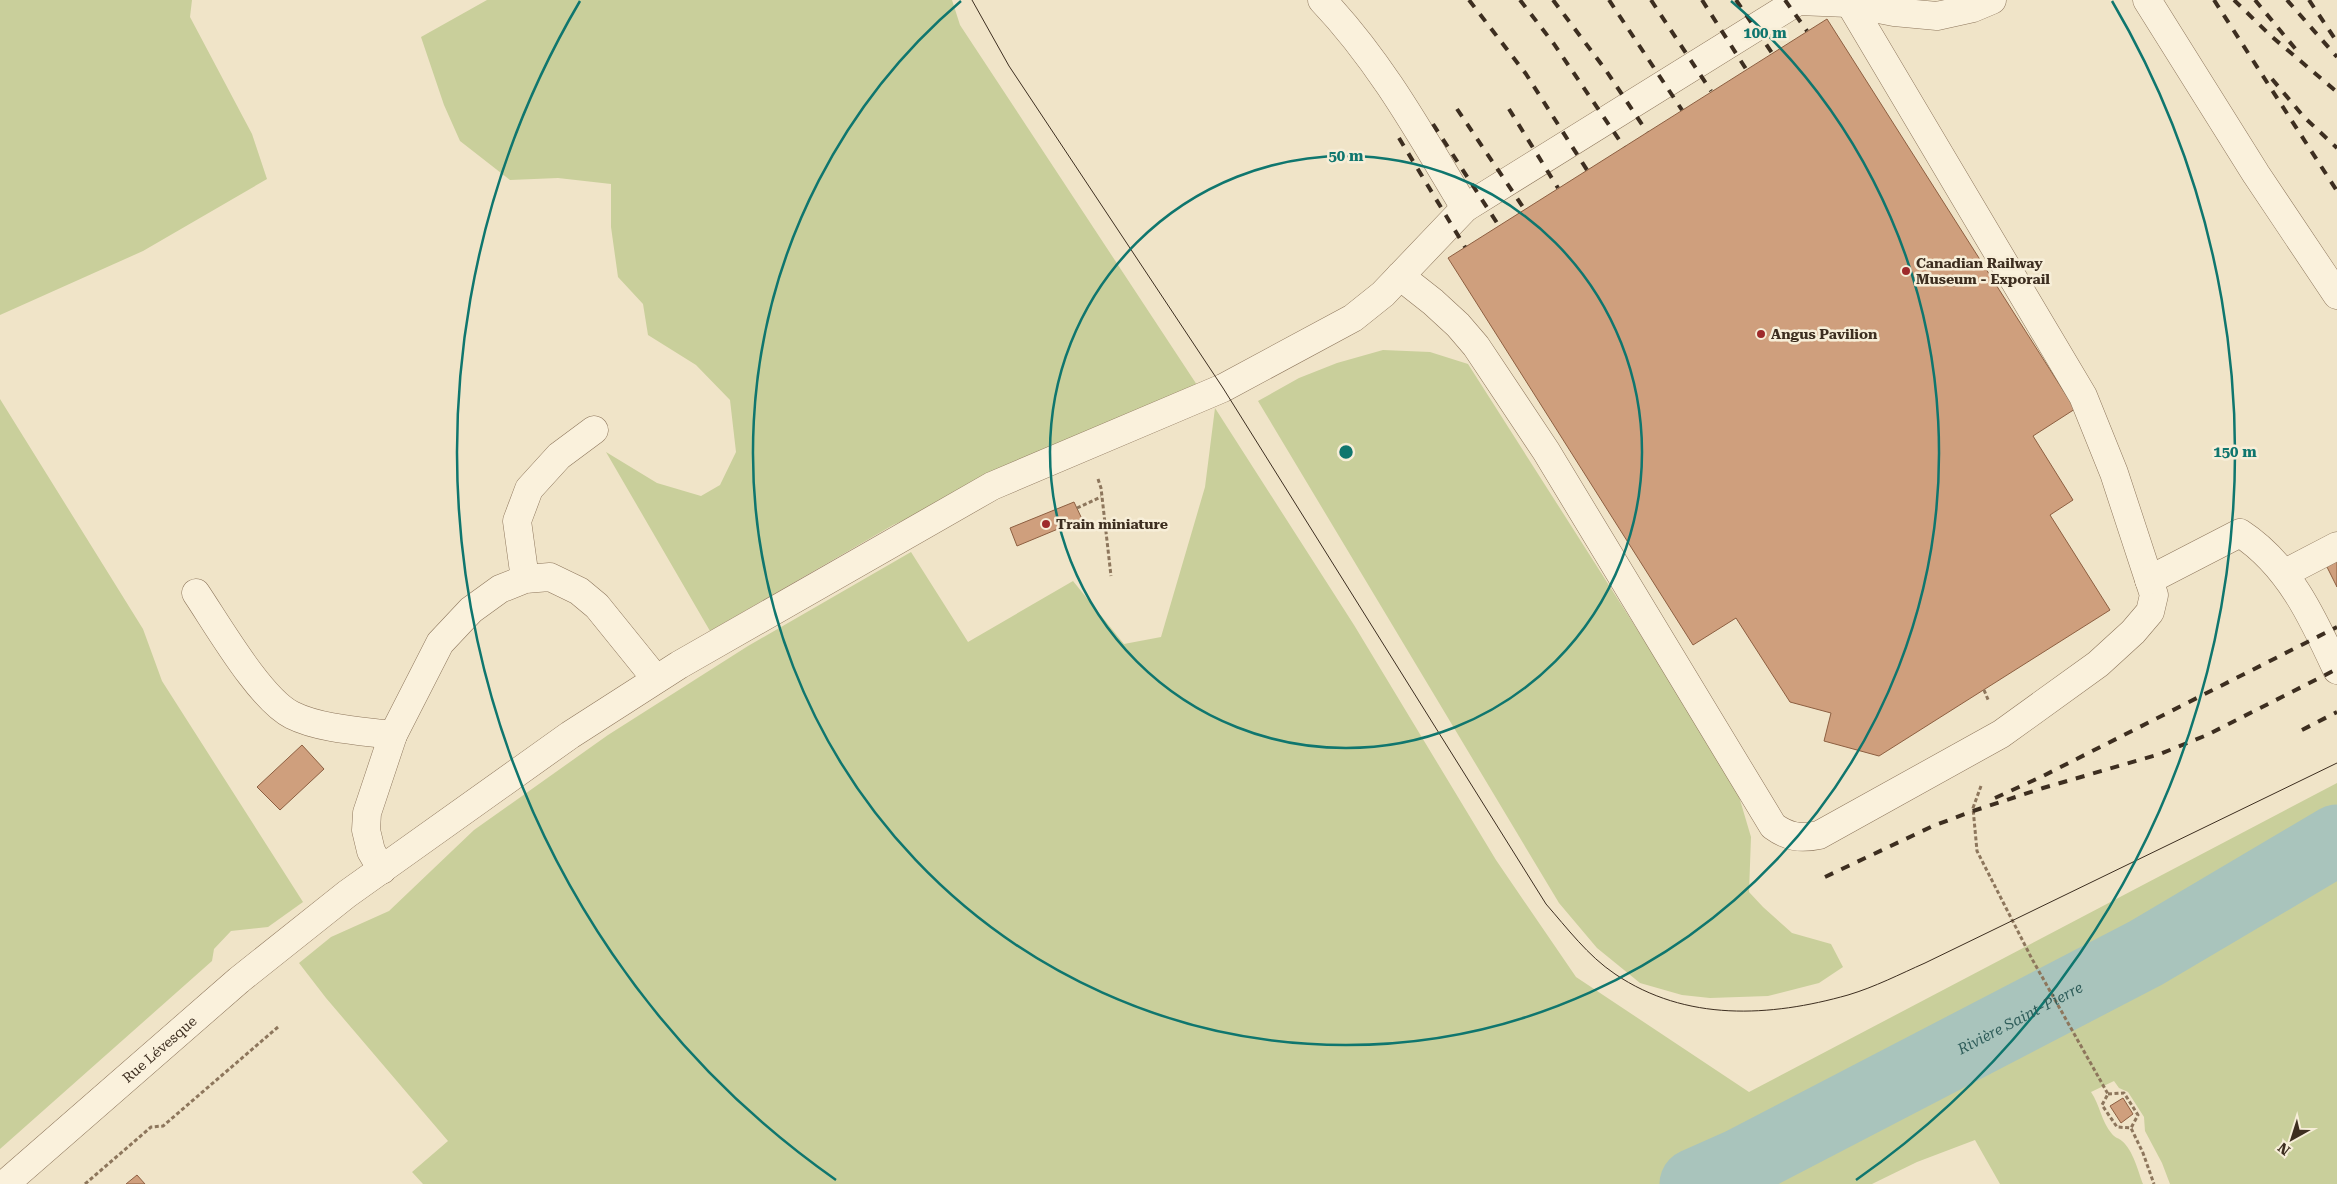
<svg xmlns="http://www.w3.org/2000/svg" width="2337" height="1184" viewBox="0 0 2337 1184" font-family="'Roboto Serif',serif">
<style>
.green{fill:#c9cf9b}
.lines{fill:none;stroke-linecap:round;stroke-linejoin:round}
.river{stroke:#a9c4bc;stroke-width:71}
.building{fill:#cf9f7d;stroke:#8d5f41}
.minor-casing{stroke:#8d765c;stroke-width:29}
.path{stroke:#8d765c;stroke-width:3;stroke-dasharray:4 2.5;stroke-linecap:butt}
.minor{stroke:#faf1dc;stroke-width:28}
.tram{stroke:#3d2e20;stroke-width:1}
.rail{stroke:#3d2e20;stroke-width:4;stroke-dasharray:9 9;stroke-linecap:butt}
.ring{fill:none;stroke:#0f766e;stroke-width:2.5}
.poi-dot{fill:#9e2a2b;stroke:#f7eed8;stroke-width:2}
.labels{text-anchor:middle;stroke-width:5;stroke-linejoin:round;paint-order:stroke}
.poi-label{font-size:14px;font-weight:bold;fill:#3d2e20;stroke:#f7eed8;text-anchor:start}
.street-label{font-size:14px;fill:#3d2e20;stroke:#f7eed8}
.water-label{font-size:15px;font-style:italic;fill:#2f5d5a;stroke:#f7eed8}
.centre{fill:#0f766e;stroke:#f7eed8;stroke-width:2.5}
.ring-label{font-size:15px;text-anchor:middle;font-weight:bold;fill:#0f766e;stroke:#f7eed8;stroke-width:5;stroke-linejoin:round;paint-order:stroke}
</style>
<rect width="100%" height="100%" fill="#f0e4c8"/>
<g class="green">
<path d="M0,0H192L190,17L252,134L267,179L143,251L0,315Z"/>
<path d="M487,0H952L960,25L1199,388L893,525L710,631L606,452L657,483L701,496L720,485L736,452L730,400L696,365L648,335L643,304L618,277L611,227V184L558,178L510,180L460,141L444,105L421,37Z"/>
<path d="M1383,350L1430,352L1468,364L1735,783L1751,837L1749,892L1763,907L1792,933L1831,944L1843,967L1819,983L1768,996L1710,998L1682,995L1640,983L1597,948L1559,903L1258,401L1299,378L1337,363Z"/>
<path d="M0,399L143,629L162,681L303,902L268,927L231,931L214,949L212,961L0,1149Z"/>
<path d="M1215,408L1354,625L1496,860L1576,977L1749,1092L2337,783V1184H2170L2162,1163L2145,1131L2144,1117L2128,1092L2119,1088L2114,1081L2091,1092C2100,1105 2101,1121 2112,1134C2115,1138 2119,1138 2122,1141C2133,1150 2138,1171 2143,1184H2000L1975,1140L1917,1162L1872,1184H423L412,1172L448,1141L326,998L299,963L331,937L389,911L474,830L608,735L748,646L911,552L968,642L1073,581L1124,644L1161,637L1205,487Z"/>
</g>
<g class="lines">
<path class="river" id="s1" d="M1695,1184L1740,1164L2146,953L2337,840"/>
</g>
<g class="building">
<path d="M1827,19L2075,409L2033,436L2073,500L2050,515L2110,610L1879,756L1824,741L1831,713L1790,702L1736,618L1693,645L1448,258Z"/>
<path d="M1074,502L1082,519L1017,546L1010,528Z"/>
<path d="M2337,558V587L2325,563Z"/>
<path d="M302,745L324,769L280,810L257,787Z"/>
<path d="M2123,1098L2133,1114L2121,1123L2110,1106Z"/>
<path d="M137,1175L145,1184H126Z"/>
</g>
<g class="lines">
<defs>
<g id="minor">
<path d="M1322,0C1381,62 1421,135 1465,208"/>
<path d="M2147,0L2256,174L2337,295"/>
<path d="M1400,276L1433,302L1458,325L1476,346L1546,451L1773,826C1788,837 1800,839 1819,835L2001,734L2098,664L2133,632L2150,612L2154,595L2114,473L2083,396L1852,7L1846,0"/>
<path d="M2285,573L2337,546"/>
<path d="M525,579L517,521L529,489L559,456L594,430"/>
<path d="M2149,580L2240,533C2289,565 2313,618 2337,670"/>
<path d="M196,593C217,624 260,699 292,715C320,729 362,731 393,735"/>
<path d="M382,870L371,851L366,830L367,813L393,735L440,643L471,610L500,589L525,579L550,577L579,591L597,606L656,679"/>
<path id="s2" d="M5,1184L239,980L347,894L570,735L679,665L992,486L1223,388L1353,318L1383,294L1465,208L1798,1L1848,3L1894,12L1937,16L1973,8L1992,0"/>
</g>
</defs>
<use href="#minor" class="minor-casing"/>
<g class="path">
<path d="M1098,479L1101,488L1111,576"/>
<path d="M1077,508L1101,497"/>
<path d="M1984,690L1989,702"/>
<path d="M1981,786L1973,808L1977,851L2032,959L2108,1094L2102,1105L2117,1127L2131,1128L2143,1153L2154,1184"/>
<path d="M2108,1094L2124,1093L2138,1115L2131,1128"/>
<path d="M85,1184L151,1127L163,1126L278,1027"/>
</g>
<use href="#minor" class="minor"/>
<path class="tram" d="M972,0L1009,66L1223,388L1546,904C1567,928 1588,956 1615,974C1686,1022 1770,1017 1848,995C1875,987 1900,974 1925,963L2337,763"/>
<g class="rail">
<path d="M1469,0L1526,74L1587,170"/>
<path d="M1520,0L1554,44L1624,147"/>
<path d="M1553,0L1605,69L1647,132"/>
<path d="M1609,0L1682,110"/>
<path d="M1651,0L1711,91"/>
<path d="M1702,0L1746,69"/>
<path d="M1736,0L1772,53"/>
<path d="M1785,0L1807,31"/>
<path d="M2214,0L2337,191"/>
<path d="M2234,0L2271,36L2337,92"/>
<path d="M2255,0L2298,52"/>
<path d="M2287,0L2337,57"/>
<path d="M2309,0L2337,42"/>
<path d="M2272,79L2304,117L2337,148"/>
<path d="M1457,109L1525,210"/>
<path d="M1509,109L1558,188"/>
<path d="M1433,124L1499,226"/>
<path d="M1399,138L1465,247"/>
<path d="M2302,730L2337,712"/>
<path d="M1995,798L2043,776L2337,627"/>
<path d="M1825,877L1933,826L1973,811L2043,788L2160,754L2207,735L2337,669"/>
</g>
</g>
<g class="ring">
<circle cx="1346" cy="452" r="296"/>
<path d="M1731 1A593 593 0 1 1 961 1"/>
<path d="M836 1180A889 889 0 0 1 580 1M2112 1A889 889 0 0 1 1856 1180"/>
</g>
<g class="poi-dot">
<circle cx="1906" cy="271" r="5"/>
<circle cx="1761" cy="334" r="5"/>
<circle cx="1046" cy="524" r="5"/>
</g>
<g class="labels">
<g class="poi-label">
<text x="1916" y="268">Canadian Railway<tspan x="1916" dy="16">Museum - Exporail</tspan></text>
<text x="1771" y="339">Angus Pavilion</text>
<text x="1056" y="529">Train miniature</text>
</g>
<g class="street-label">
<text dy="5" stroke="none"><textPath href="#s2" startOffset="205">Rue Lévesque</textPath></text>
</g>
<g class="water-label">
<text dy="5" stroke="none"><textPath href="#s1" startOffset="365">Rivière Saint-Pierre</textPath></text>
</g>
</g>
<circle cx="1346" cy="452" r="8" class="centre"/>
<g class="ring-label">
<text x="1765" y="38">100 m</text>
<text x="1346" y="161">50 m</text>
<text x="2235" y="457">150 m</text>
</g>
<g transform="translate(2292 1139) rotate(219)" stroke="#f7eed8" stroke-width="4" paint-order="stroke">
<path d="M0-4L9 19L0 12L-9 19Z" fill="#3d2e20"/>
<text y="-8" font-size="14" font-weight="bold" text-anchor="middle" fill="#3d2e20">N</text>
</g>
</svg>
